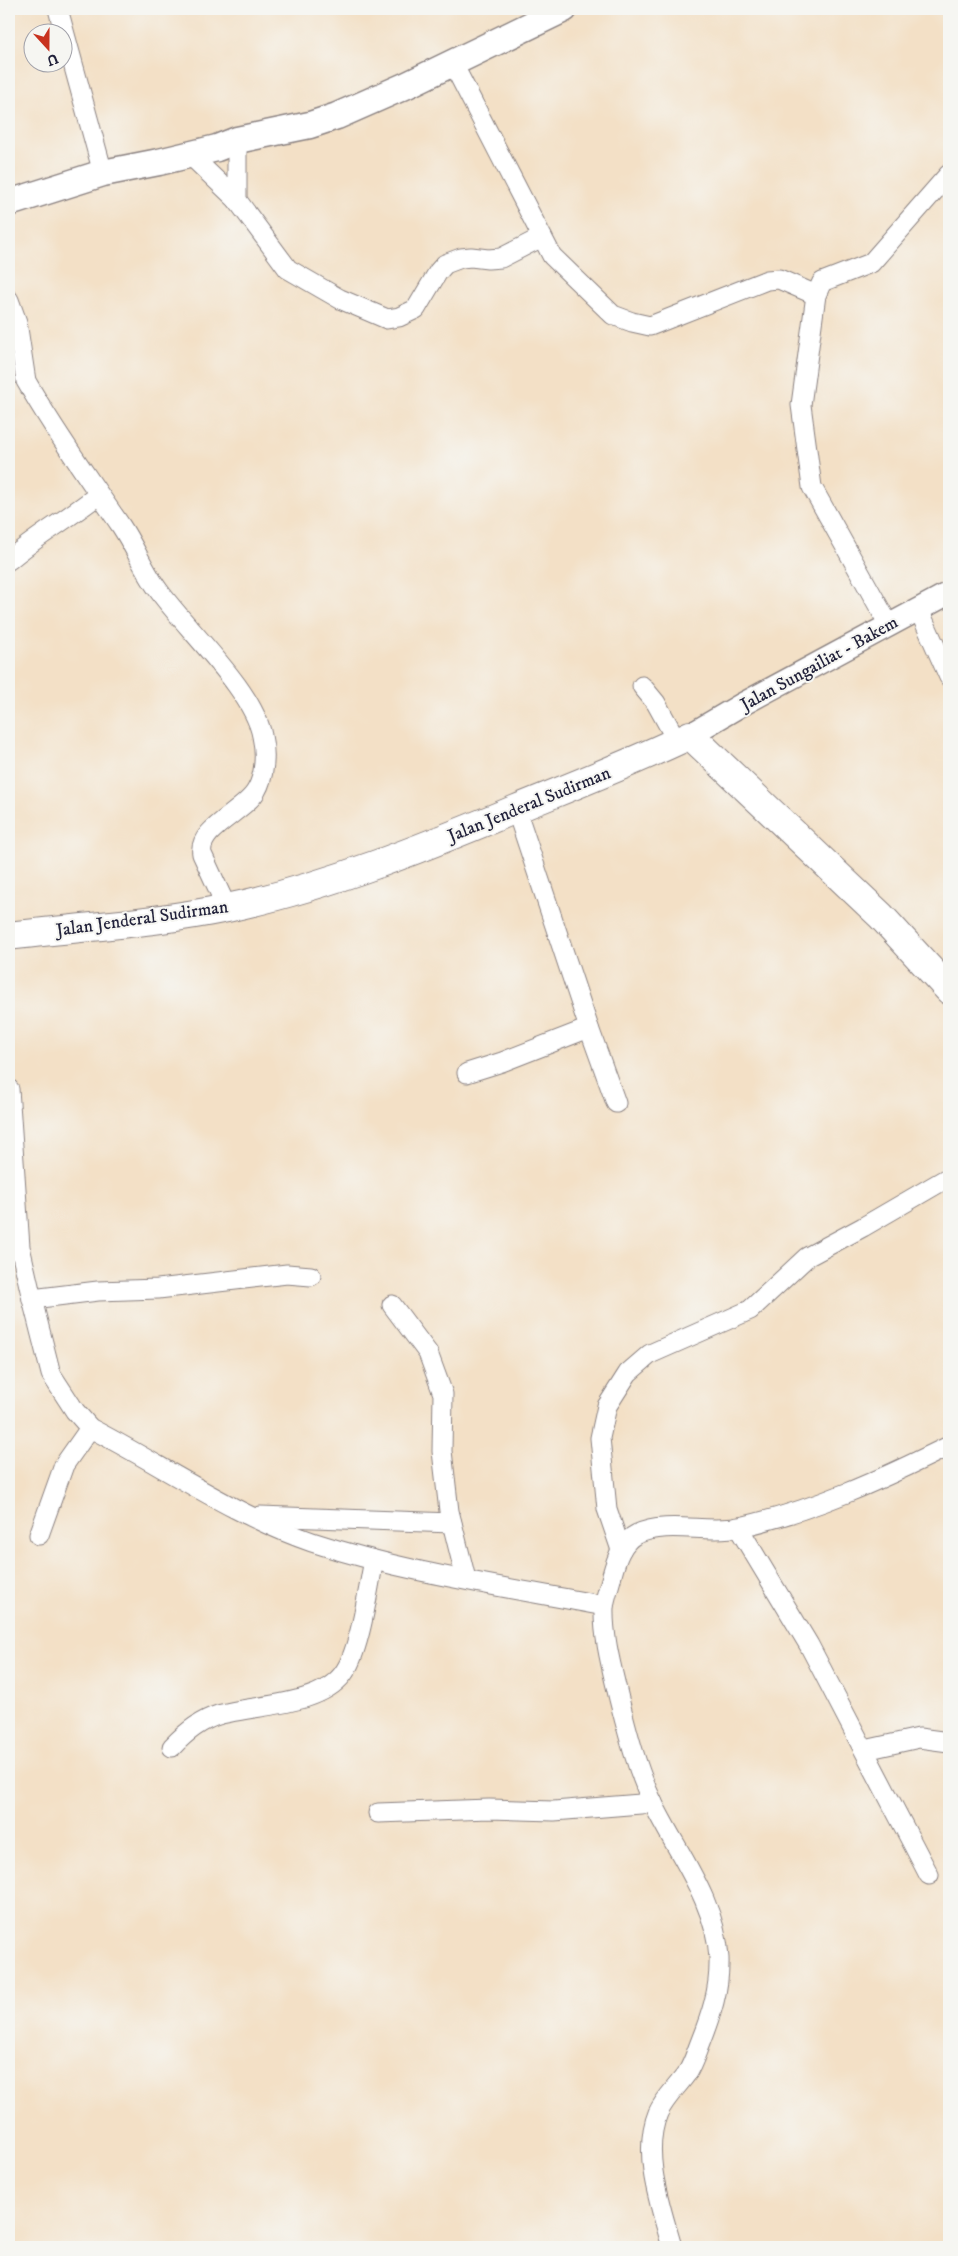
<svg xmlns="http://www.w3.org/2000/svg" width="958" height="2256" viewBox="0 0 958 2256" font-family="'IM FELL DW Pica',serif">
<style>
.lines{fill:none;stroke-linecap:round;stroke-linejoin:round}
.minor-casing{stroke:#8a8180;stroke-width:21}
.tertiary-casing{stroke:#8a8180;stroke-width:25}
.secondary-casing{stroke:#8a8180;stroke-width:29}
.trunk-casing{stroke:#8a8180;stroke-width:30}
.minor{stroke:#fff;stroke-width:19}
.tertiary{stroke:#fff;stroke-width:22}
.secondary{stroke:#fff;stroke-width:26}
.trunk{stroke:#fff;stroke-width:28}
.labels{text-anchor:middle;stroke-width:4;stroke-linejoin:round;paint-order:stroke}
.street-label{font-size:18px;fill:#22223b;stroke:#f6f6f2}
</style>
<rect width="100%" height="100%" fill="#f6f6f2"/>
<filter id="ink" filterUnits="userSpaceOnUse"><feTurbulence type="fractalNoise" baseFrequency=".02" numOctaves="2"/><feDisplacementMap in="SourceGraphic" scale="10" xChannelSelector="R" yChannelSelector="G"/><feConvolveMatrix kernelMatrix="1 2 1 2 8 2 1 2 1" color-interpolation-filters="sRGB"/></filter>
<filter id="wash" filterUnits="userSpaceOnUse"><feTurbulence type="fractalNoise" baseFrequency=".0096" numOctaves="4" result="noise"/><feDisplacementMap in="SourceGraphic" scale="20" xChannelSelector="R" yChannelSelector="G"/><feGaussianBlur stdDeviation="1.12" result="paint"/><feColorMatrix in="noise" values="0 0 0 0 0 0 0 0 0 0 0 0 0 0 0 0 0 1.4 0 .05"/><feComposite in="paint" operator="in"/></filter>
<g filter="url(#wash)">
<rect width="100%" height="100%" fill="#f3e0c6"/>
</g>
<g filter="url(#ink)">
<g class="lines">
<defs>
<g id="minor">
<path d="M58,9L103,173"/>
<path d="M452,62L552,256L613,315L632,322L650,326L767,280L779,279L816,295"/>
<path d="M237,140V200L288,269L340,299L387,319L399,317L416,309L438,272L445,264L461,258L471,257L488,259L501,258L542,237"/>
<path d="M189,154L237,200"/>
<path d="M9,300L17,322L26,381L33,393C60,439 91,482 121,526C135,547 144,571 159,591C187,630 254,691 262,736C266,753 265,776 256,791C244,812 197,829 202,854L227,908"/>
<path d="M9,560C37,536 69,518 98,495"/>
<path d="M919,610L949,677"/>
<path d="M889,625L812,487L801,405L816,295L822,282L871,263L949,174"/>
<path d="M642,686L656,703L677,741"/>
<path d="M516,809L589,1028L616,1103"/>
<path d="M467,1073L502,1062L589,1028"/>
<path d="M9,1089L20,1247L32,1299L51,1374L75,1411L90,1428C164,1466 233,1515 312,1542C406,1573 507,1587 604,1606"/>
<path d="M32,1299L98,1291L158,1289L287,1274L311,1276"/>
<path d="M392,1305L428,1353L443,1394L442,1451L449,1511L466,1579"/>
<path d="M260,1516L452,1523"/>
<path d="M738,1527L809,1645L929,1875"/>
<path d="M39,1535L64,1465L90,1428"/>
<path d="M621,1550L607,1509L600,1438L607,1406L628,1373L650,1354L750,1310L807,1257L863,1227L949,1177"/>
<path d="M172,1747C185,1733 199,1721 218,1715C256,1704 318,1707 343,1674C360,1652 368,1589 374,1560"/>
<path d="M865,1750L919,1738L949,1742"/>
<path d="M378,1813L489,1809L554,1811L653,1803"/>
<path d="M672,2247C661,2207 641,2154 658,2113C664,2099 678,2086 687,2073C693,2064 696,2053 700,2043C711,2015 720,1990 719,1958C716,1901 677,1853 653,1803C637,1770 628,1734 619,1699C612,1669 603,1637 604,1607C605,1597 610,1585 612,1575C616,1560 622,1541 637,1534C669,1520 706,1534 740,1527C813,1511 882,1479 949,1446"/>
</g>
<path id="tertiary" d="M690,735L741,705L949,593"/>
<path id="secondary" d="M9,203L103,173L159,162L217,148L237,140L310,125L337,116L405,86L564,9"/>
<path id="trunk" d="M9,936C81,927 155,923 227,908C327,887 422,848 516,809C575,785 634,762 690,735L881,916L949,990"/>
</defs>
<use href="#minor" class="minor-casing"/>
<use href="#tertiary" class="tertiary-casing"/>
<use href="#secondary" class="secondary-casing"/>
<use href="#trunk" class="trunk-casing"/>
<use href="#minor" class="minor"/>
<use href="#tertiary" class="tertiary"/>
<use href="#secondary" class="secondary"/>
<use href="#trunk" class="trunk"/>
</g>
</g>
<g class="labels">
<g class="street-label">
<text transform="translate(819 663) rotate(-29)" y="6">Jalan Sungailiat - Bakem</text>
<text transform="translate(529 804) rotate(-22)" y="6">Jalan Jenderal Sudirman</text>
<text transform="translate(142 918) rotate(-8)" y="6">Jalan Jenderal Sudirman</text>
</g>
</g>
<rect width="958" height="2256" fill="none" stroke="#f6f6f2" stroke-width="30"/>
<g transform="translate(48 48) rotate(159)"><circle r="24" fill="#f6f6f2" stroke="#a1a1a9"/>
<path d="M0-4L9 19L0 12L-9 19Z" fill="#c8321e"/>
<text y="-8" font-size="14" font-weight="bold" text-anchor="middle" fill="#22223b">U</text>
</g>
</svg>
